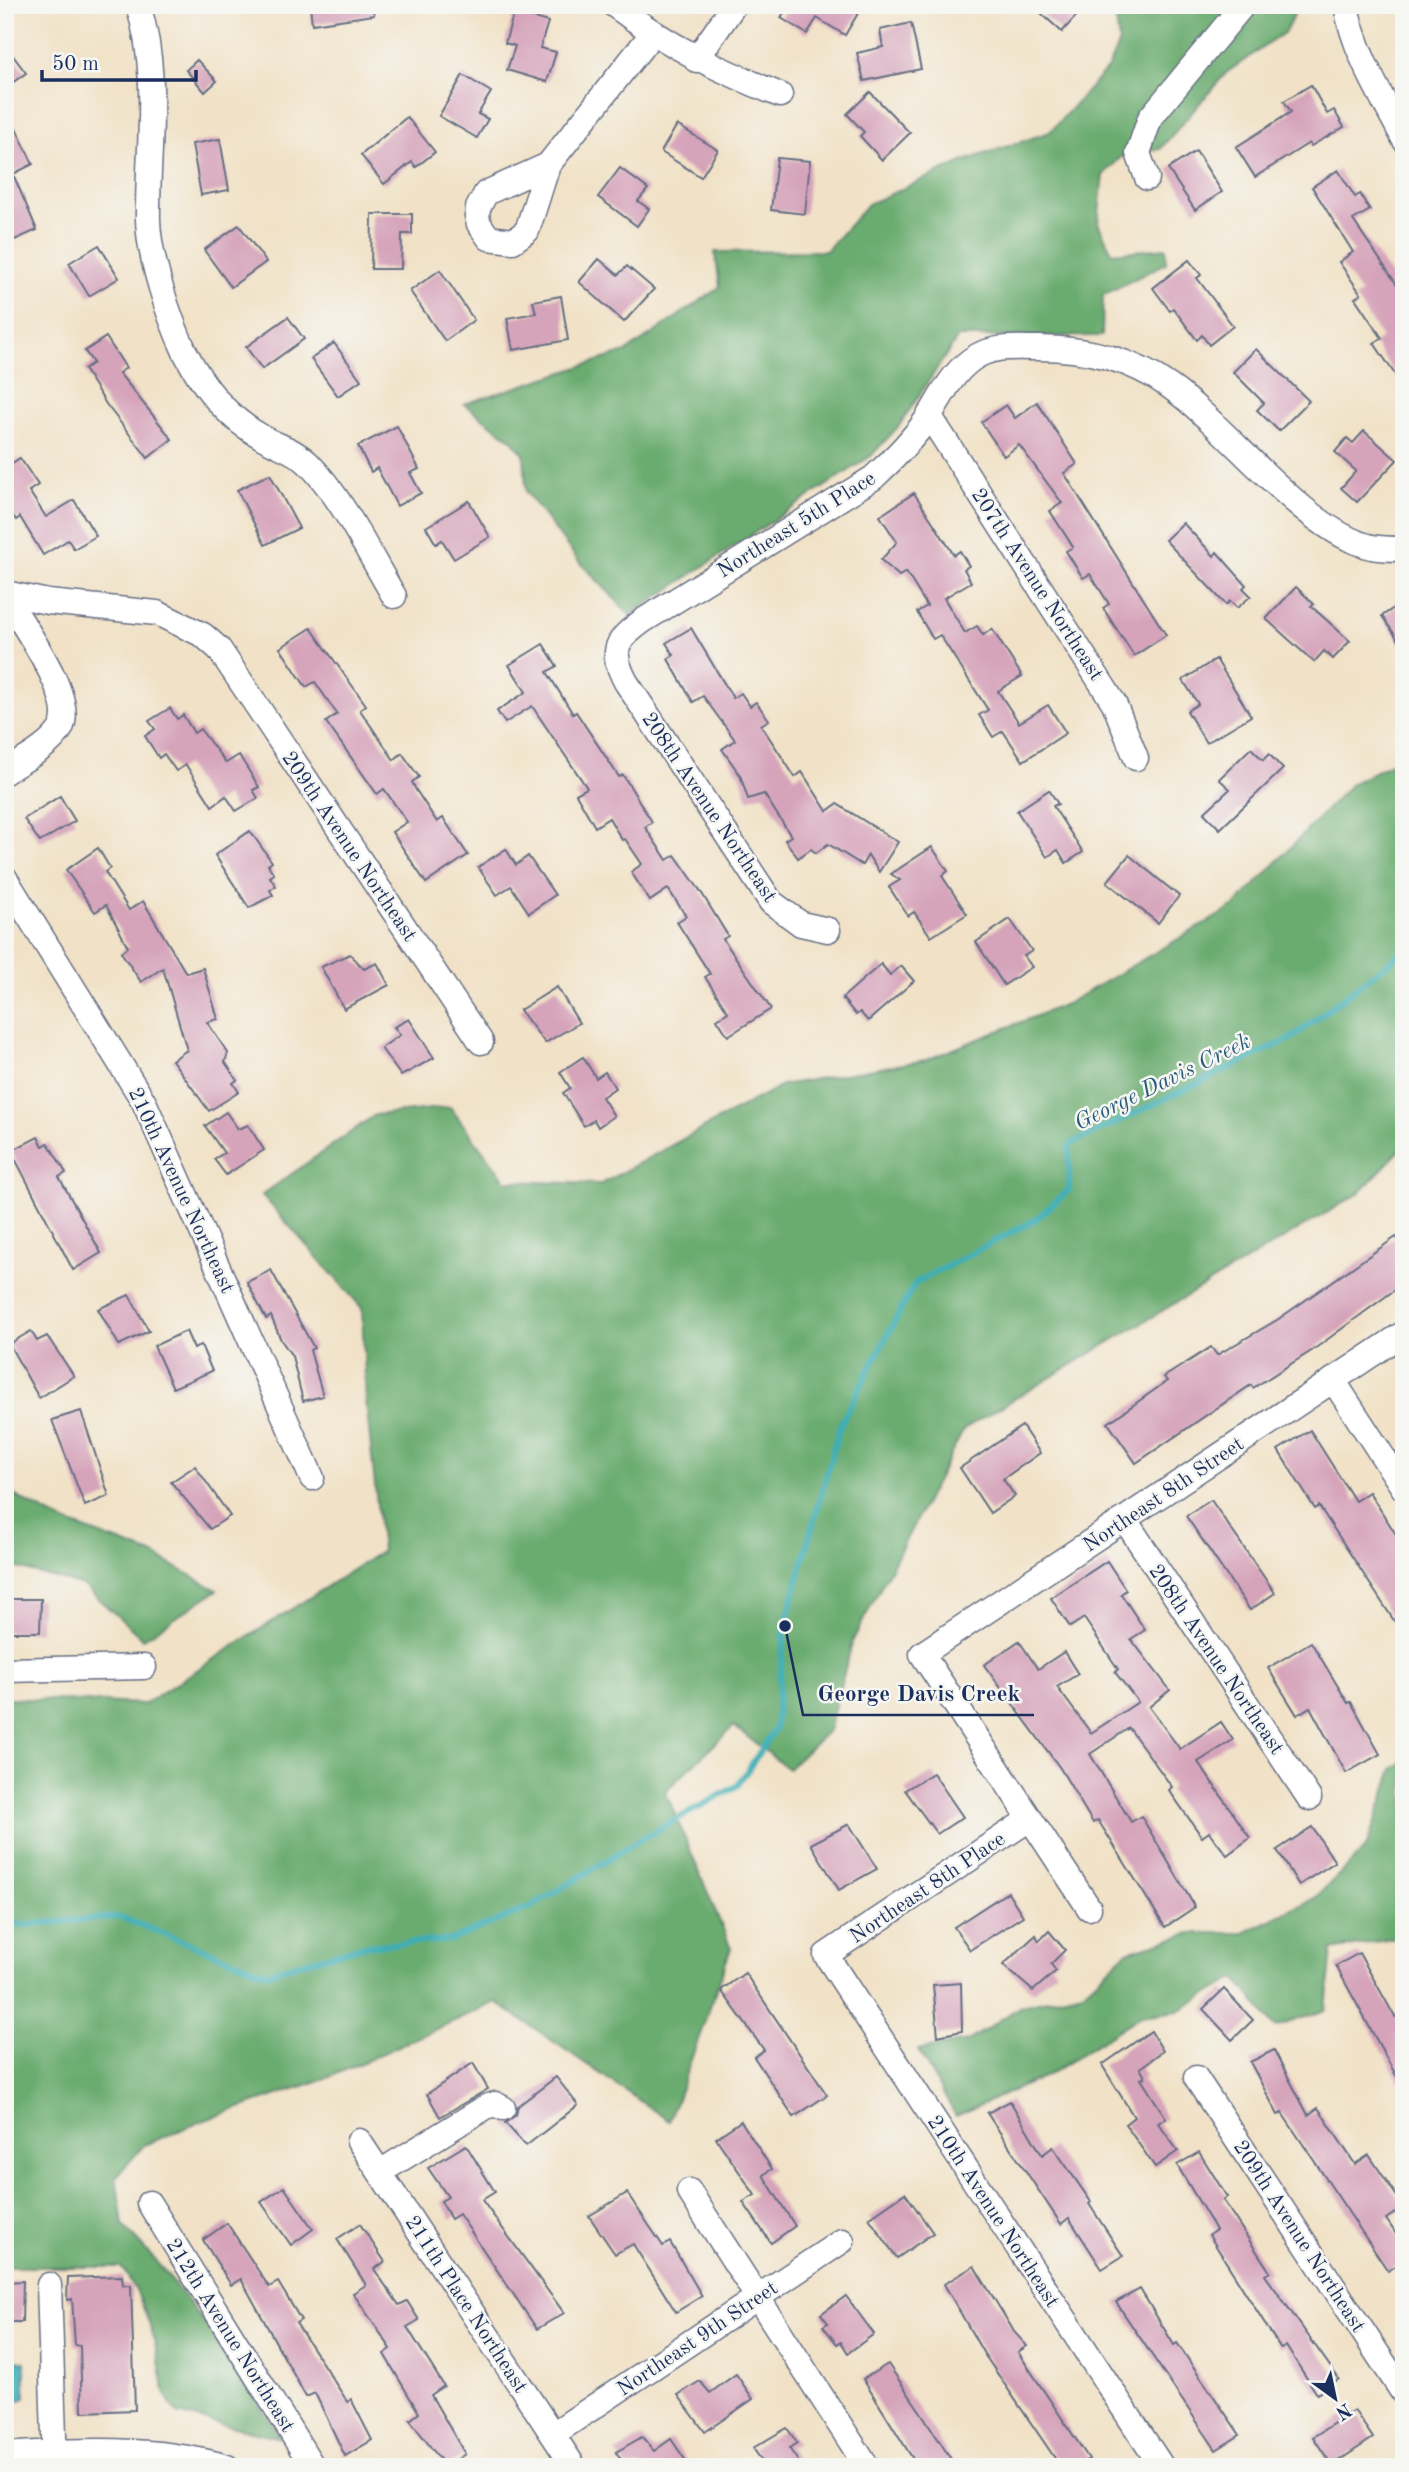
<svg xmlns="http://www.w3.org/2000/svg" width="1409" height="2472" viewBox="0 0 1409 2472" font-family="'Old Standard TT',serif">
<style>
.forest{fill:#6bac6f;stroke:#436e66;stroke-width:2}
.water{fill:#3daeb6;stroke:#2c6e8a;stroke-width:2}
.lines{fill:none;stroke-linecap:round;stroke-linejoin:round}
.stream{stroke:#3daeb6;stroke-width:6}
.building{fill:#d5a3ba}
.minor-casing{stroke:#666e83;stroke-width:27}
.minor{stroke:#fff;stroke-width:24}
.labels{text-anchor:middle;stroke-width:5;stroke-linejoin:round;paint-order:stroke}
.street-label{font-size:21px;fill:#1b2f5e;stroke:#f6f6f2}
.water-label{font-size:23px;font-style:italic;fill:#275b7d;stroke:#f6f6f2}
.leader{fill:none;stroke:#1b2f5e;stroke-width:2.5}
.callout-dot{fill:#1b2f5e;stroke:#f6f6f2;stroke-width:2.5}
.callout-label{font-size:23px;text-anchor:middle;font-weight:bold;fill:#1b2f5e;stroke:#f6f6f2;stroke-width:5;stroke-linejoin:round;paint-order:stroke}
</style>
<rect width="100%" height="100%" fill="#f6f6f2"/>
<filter id="ink" filterUnits="userSpaceOnUse"><feTurbulence type="fractalNoise" baseFrequency=".0143" numOctaves="2"/><feDisplacementMap in="SourceGraphic" scale="14" xChannelSelector="R" yChannelSelector="G"/><feConvolveMatrix kernelMatrix="1 2 1 2 8 2 1 2 1" color-interpolation-filters="sRGB"/></filter>
<filter id="wash" filterUnits="userSpaceOnUse"><feTurbulence type="fractalNoise" baseFrequency=".00686" numOctaves="4" result="noise"/><feDisplacementMap in="SourceGraphic" scale="28" xChannelSelector="R" yChannelSelector="G"/><feGaussianBlur stdDeviation="1.57" result="paint"/><feColorMatrix in="noise" values="0 0 0 0 0 0 0 0 0 0 0 0 0 0 0 0 0 1.4 0 .05"/><feComposite in="paint" operator="in"/></filter>
<g filter="url(#wash)">
<rect width="100%" height="100%" fill="#f1e2c7"/>
<g class="forest">
<path d="M1114,5L1298,7L1285,32L1226,73L1160,149L1122,156L1103,175L1098,223L1112,253L1166,248V263L1103,295L1102,336L958,337L899,426L871,456L630,615L578,560L526,492L524,454L511,439L464,404L626,352L720,287L715,252L826,251L868,204L967,160L1050,132L1108,68L1119,42Z"/>
<path d="M1404,756V1146L1358,1194L964,1429L853,1640L828,1731L788,1769L734,1726L665,1791L731,1948L669,2121L496,2002L332,2076L205,2120L144,2145L116,2177L123,2225L161,2267L215,2337L281,2438L178,2414C161,2397 163,2375 157,2352C150,2323 140,2290 121,2267H5V1698L144,1704L382,1551L366,1402L362,1308L262,1195L375,1115L450,1107L506,1181L601,1184L782,1085L926,1060L1066,1004L1235,906L1351,784Z"/>
<path d="M10,1493L60,1520L152,1554L217,1590L143,1639L84,1586L18,1568H5V1494Z"/>
<path d="M1404,1762V1933L1401,1937L1332,1950L1326,2010L1275,2027L1236,1978L1178,2011L1140,2016L1050,2074L956,2116L918,2050L968,2041L1021,2006L1083,1992L1127,1952L1191,1933H1244L1315,1898L1366,1848L1393,1769Z"/>
</g>
<path class="water" d="M13,2359L25,2362V2398L5,2405V2373Z"/>
<g class="lines">
<path class="stream" d="M5,1920L21,1925L119,1917L267,1973L363,1946L451,1940L533,1906L641,1839L737,1786L775,1729L785,1626L840,1425L915,1283L1035,1220L1069,1190V1145L1292,1038L1404,950"/>
</g>
<g id="blocks">
<g class="building">
<path d="M310,5H373L374,15L312,24Z"/>
<path d="M788,5H863L845,35L817,18L807,34L781,18Z"/>
<path d="M1032,5H1086L1062,32Z"/>
<path d="M514,12L548,22L540,48L556,52L547,82L507,70L515,46L505,43Z"/>
<path d="M911,23L921,69L864,81L857,53L883,47L880,30Z"/>
<path d="M5,45L26,73L5,88Z"/>
<path d="M197,60L217,81L205,92L186,70Z"/>
<path d="M463,75L491,92L478,114L488,119L477,138L439,116Z"/>
<path d="M1311,85L1327,114L1334,110L1344,127L1311,146L1309,143L1255,177L1236,147L1291,112L1284,101Z"/>
<path d="M870,92L910,133L882,160L860,136L864,132L847,114Z"/>
<path d="M5,105L33,164L13,174L37,230L10,242L5,232Z"/>
<path d="M407,117L435,152L416,167L412,162L384,184L361,155Z"/>
<path d="M677,125L718,150L701,177L661,152Z"/>
<path d="M220,139L229,190L201,195L192,144Z"/>
<path d="M1196,151L1222,192L1195,210L1168,169Z"/>
<path d="M777,158L810,161L805,214L771,210Z"/>
<path d="M620,168L648,189L638,201L649,209L637,226L598,197Z"/>
<path d="M1338,170L1355,197L1360,194L1370,210L1353,220L1404,295V388L1374,343L1382,338L1355,298L1361,294L1339,262L1353,252L1312,187Z"/>
<path d="M372,214H412V234H402L401,269H371Z"/>
<path d="M239,225L266,262L231,287L204,250Z"/>
<path d="M99,245L119,278L89,296L69,263Z"/>
<path d="M599,259L618,275L627,266L654,289L624,322L579,282Z"/>
<path d="M1189,260L1201,275L1197,278L1233,326L1209,345L1202,335L1197,340L1173,308L1170,311L1153,288Z"/>
<path d="M440,270L474,320L445,341L410,291Z"/>
<path d="M561,296L568,340L513,350L507,318L536,313L533,301Z"/>
<path d="M288,317L304,339L262,369L246,347Z"/>
<path d="M106,337L126,368L119,373L172,439L148,458L106,404L84,369L93,363L85,351Z"/>
<path d="M334,343L361,380L338,396L311,359Z"/>
<path d="M1256,349L1309,401L1279,431L1257,410L1264,403L1233,372Z"/>
<path d="M1037,402L1077,464L1064,473L1166,635L1134,656L1103,608L1109,604L1090,574L1083,578L1066,551L1073,547L1050,511L1062,503L1019,445L1004,456L981,422L1006,405L1015,418Z"/>
<path d="M397,426L419,469L410,473L421,493L397,506L377,468L371,472L358,446Z"/>
<path d="M1364,431L1397,460L1357,502L1341,488L1356,471L1335,452L1347,438L1353,443Z"/>
<path d="M20,458L38,485L29,491L46,517L74,500L96,536L74,549L68,540L43,555L20,517L16,520L5,505V468Z"/>
<path d="M270,474L299,528L265,545L237,490Z"/>
<path d="M914,493L954,555L960,551L969,566L964,569L971,582L944,598L965,633L977,626L983,635L992,629L1022,676L998,691L1019,723L1048,705L1066,733L1023,761L1003,731L993,737L979,715L988,710L940,635L933,639L917,612L927,606L906,572L899,576L881,560L897,542L880,516Z"/>
<path d="M469,501L490,537L454,559L442,540L436,544L426,527Z"/>
<path d="M1183,523L1214,556L1217,552L1246,585L1243,588L1251,596L1237,608L1230,601L1226,605L1165,540Z"/>
<path d="M1296,587L1314,604L1311,606L1350,641L1333,659L1324,651L1314,662L1266,619Z"/>
<path d="M1404,601V648L1382,616Z"/>
<path d="M311,628L366,705L360,710L394,760L402,753L419,777L412,782L416,790L437,822L443,818L468,855L426,883L392,832L407,822L384,789L377,794L326,722L337,714L315,682L306,687L280,648Z"/>
<path d="M691,628L733,698L741,693L750,706L756,702L769,720L761,725L795,777L802,772L827,811L837,804L898,842L879,872L868,855L862,865L828,844L816,853L811,849L798,858L785,840L791,836L764,794L748,799L740,775L722,749L735,740L703,696L693,702L668,659L674,655L666,643Z"/>
<path d="M543,644L557,666L547,672L573,714L576,712L619,777L623,775L652,822L645,827L667,860L675,855L701,892L728,936L723,939L771,1009L728,1036L717,1019L728,1012L705,977L710,974L677,922L686,916L668,889L650,901L631,872L642,864L625,839L622,840L609,818L595,827L576,794L587,788L532,706L505,723L497,711L526,692L509,665Z"/>
<path d="M1216,659L1251,716L1206,743L1187,711L1198,704L1183,680Z"/>
<path d="M170,708L177,719L183,715L194,733L200,729L226,763L239,755L259,787L253,790L258,798L236,811L226,796L212,806L186,765L176,771L164,754L159,758L145,736L155,729L149,721Z"/>
<path d="M1251,748L1263,760L1269,754L1283,769L1220,829L1204,813L1230,789L1219,779Z"/>
<path d="M1049,790L1058,804L1053,806L1083,852L1066,863L1058,850L1047,857L1017,811Z"/>
<path d="M60,796L75,821L40,842L24,819Z"/>
<path d="M250,831L272,862L268,865L274,874L270,877L276,886L270,890L273,895L249,908L215,855Z"/>
<path d="M932,847L948,871L942,876L967,914L931,937L914,912L908,916L889,887L900,880L891,874Z"/>
<path d="M98,848L110,868L105,872L129,910L143,901L186,973L203,968L218,1019L207,1022L228,1053L225,1062L237,1080L233,1083L239,1092L209,1111L172,1060L187,1050L163,968L141,982L121,952L128,947L106,905L95,912L66,870Z"/>
<path d="M506,849L516,865L528,856L555,895L529,913L511,886L497,895L478,867Z"/>
<path d="M1129,855L1179,896L1158,923L1107,882Z"/>
<path d="M1010,919L1032,951L1024,956L1032,967L1004,985L976,942Z"/>
<path d="M350,954L364,969L377,963L389,985L344,1009L321,967Z"/>
<path d="M881,964L890,975L901,966L914,981L868,1021L860,1012L856,1015L842,998Z"/>
<path d="M557,987L579,1023L545,1043L520,1010Z"/>
<path d="M409,1019L434,1058L401,1076L381,1048L400,1035L394,1027Z"/>
<path d="M583,1057L596,1078L605,1072L615,1088L602,1097L614,1116L598,1127L594,1120L584,1126L563,1093L570,1088L560,1072Z"/>
<path d="M226,1112L238,1129L248,1125L264,1150L226,1175L214,1159L224,1153L205,1126Z"/>
<path d="M38,1137L43,1146L48,1143L66,1173L59,1177L101,1253L73,1270L11,1151Z"/>
<path d="M1396,1237L1404,1247V1283L1313,1350L1253,1388L1251,1385L1136,1463L1108,1423L1167,1381L1164,1377L1211,1347L1217,1355L1277,1320Z"/>
<path d="M271,1270L314,1348L310,1350L323,1396L303,1401L292,1356L281,1340L271,1316L266,1319L247,1282Z"/>
<path d="M129,1295L149,1331L119,1345L98,1309Z"/>
<path d="M31,1331L37,1341L47,1336L74,1376L39,1398L9,1344Z"/>
<path d="M186,1331L194,1349L201,1345L212,1371L173,1388L154,1346Z"/>
<path d="M81,1411L109,1496L85,1506L52,1420Z"/>
<path d="M1022,1426L1040,1453L1003,1479L1015,1496L990,1513L960,1468Z"/>
<path d="M1310,1430L1355,1501L1369,1492L1404,1547V1569L1397,1573L1404,1583V1636L1319,1506L1315,1509L1278,1450Z"/>
<path d="M195,1466L230,1516L210,1529L171,1482Z"/>
<path d="M1211,1500L1275,1593L1250,1610L1186,1516Z"/>
<path d="M1107,1561L1126,1590L1121,1594L1145,1630L1131,1639L1170,1690L1149,1707L1180,1749L1221,1722L1233,1740L1198,1762L1250,1838L1227,1855L1209,1832L1202,1837L1169,1790L1172,1787L1129,1728L1090,1754L1131,1822L1141,1816L1195,1907L1165,1927L1098,1820L1093,1823L1060,1768L984,1665L1019,1641L1038,1669L1064,1652L1078,1674L1057,1687L1091,1733L1138,1702L1115,1672L1118,1669L1084,1618L1070,1627L1051,1598Z"/>
<path d="M5,1599H41L40,1632H5Z"/>
<path d="M1311,1642L1348,1703L1351,1702L1380,1754L1346,1773L1310,1707L1297,1715L1268,1668Z"/>
<path d="M933,1773L963,1817L937,1834L905,1790Z"/>
<path d="M849,1824L877,1869L839,1890L811,1844Z"/>
<path d="M1312,1827L1335,1862L1299,1885L1277,1850Z"/>
<path d="M1008,1892L1023,1916L970,1950L954,1927Z"/>
<path d="M1049,1931L1065,1950L1051,1964L1056,1971L1033,1991L1003,1965L1036,1935L1039,1941Z"/>
<path d="M1359,1953L1395,2017L1398,2015L1404,2026V2090L1336,1966Z"/>
<path d="M745,1973L827,2095L794,2117L754,2057L764,2050L721,1990Z"/>
<path d="M961,1983L962,2031L938,2036L933,1985Z"/>
<path d="M1224,1989L1253,2020L1232,2040L1203,2009Z"/>
<path d="M1151,2031L1163,2051L1140,2068L1145,2077L1141,2079L1166,2118L1158,2123L1178,2151L1155,2167L1125,2124L1134,2117L1102,2065Z"/>
<path d="M1274,2050L1308,2115L1318,2108L1355,2164L1369,2155L1404,2207L1386,2219L1404,2246V2261L1388,2271L1282,2113L1278,2115L1250,2062Z"/>
<path d="M473,2063L488,2089L440,2117L427,2094Z"/>
<path d="M556,2077L578,2105L526,2146L505,2123L516,2115L518,2106Z"/>
<path d="M1010,2101L1042,2155L1053,2147L1091,2202L1089,2204L1123,2256L1102,2269L1069,2218L1061,2224L987,2113Z"/>
<path d="M741,2121L772,2169L763,2175L795,2226L771,2243L743,2202L755,2195L716,2138Z"/>
<path d="M466,2145L495,2192L482,2200L564,2313L537,2329L459,2214L451,2219L441,2201L448,2197L428,2168Z"/>
<path d="M1199,2152L1227,2197L1223,2200L1270,2272L1265,2275L1339,2379L1317,2394L1286,2346L1281,2349L1209,2235L1216,2230L1177,2165Z"/>
<path d="M284,2187L313,2229L291,2245L261,2202Z"/>
<path d="M627,2193L663,2246L670,2242L702,2296L676,2312L633,2244L615,2254L589,2216Z"/>
<path d="M905,2193L933,2233L897,2258L869,2218Z"/>
<path d="M227,2223L269,2287L278,2282L301,2320L296,2323L347,2401L351,2399L372,2440L345,2456L315,2393L306,2397L241,2279L231,2285L203,2240Z"/>
<path d="M360,2224L385,2262L374,2269L399,2305L407,2301L419,2320L407,2327L444,2386L431,2395L465,2454L446,2467L410,2420L419,2413L384,2354L391,2349L353,2293L366,2285L337,2239Z"/>
<path d="M974,2266L1015,2333L1027,2346L1018,2352L1089,2459L1077,2467H1061L984,2354L944,2284Z"/>
<path d="M122,2276L123,2285H131L135,2410L82,2412L80,2346L75,2345L72,2299L67,2300L68,2278Z"/>
<path d="M23,2281L22,2322H5V2282Z"/>
<path d="M1140,2289L1174,2345L1177,2343L1240,2435L1216,2450L1116,2302Z"/>
<path d="M846,2296L874,2334L848,2353L841,2342L837,2344L823,2326L828,2323L821,2314Z"/>
<path d="M888,2364L922,2414L956,2467H918L863,2379Z"/>
<path d="M736,2374L753,2399L705,2432L678,2395L700,2381L710,2393Z"/>
<path d="M1354,2410L1373,2438L1332,2465L1313,2437Z"/>
<path d="M787,2428L797,2443L789,2448L802,2467H766L753,2448Z"/>
<path d="M642,2437L654,2451L671,2439L690,2467H627L616,2452Z"/>
</g>
</g>
</g>
<g filter="url(#ink)">
<use href="#blocks" fill-opacity="0" stroke="#666e83" stroke-width="2"/>
<g class="lines">
<defs>
<g id="minor">
<path d="M138,5C161,77 147,146 148,220C149,258 169,318 185,352C203,387 227,418 262,437C277,446 295,450 308,463C342,497 369,554 394,596"/>
<path d="M614,5C671,48 715,68 780,95"/>
<path d="M1346,5C1354,53 1382,96 1404,139"/>
<path d="M696,60L734,5"/>
<path d="M548,165L527,231L513,241L489,238L479,224L477,216L478,208L486,193L548,165L652,34"/>
<path d="M1147,178L1138,153L1150,118L1243,5"/>
<path d="M929,415L1114,703L1136,758"/>
<path d="M5,593L48,602L157,613L203,635L219,649L481,1042"/>
<path d="M5,595C21,623 77,698 61,728C50,747 23,760 5,772"/>
<path d="M5,878L144,1102L312,1478"/>
<path d="M828,930L801,924L771,902L626,682C609,650 616,640 644,620L873,478C894,459 914,438 930,415C942,395 952,374 971,360C991,345 1015,348 1038,348C1084,348 1131,359 1169,386C1228,427 1306,533 1372,547C1382,549 1393,549 1404,549"/>
<path d="M1333,1380L1404,1489"/>
<path d="M1125,1520L1309,1798"/>
<path d="M5,1670L144,1667"/>
<path d="M1028,1820L826,1955L1162,2467"/>
<path d="M1089,1908L922,1654L1404,1333"/>
<path d="M1196,2078L1404,2394"/>
<path d="M359,2141L574,2467"/>
<path d="M380,2172L486,2107L495,2104L503,2108"/>
<path d="M689,2191L867,2467"/>
<path d="M149,2203L313,2467"/>
<path d="M49,2285L55,2467"/>
<path d="M553,2434L842,2241"/>
<path d="M5,2455C78,2450 156,2446 227,2467"/>
</g>
</defs>
<use href="#minor" class="minor-casing"/>
<use href="#minor" class="minor"/>
</g>
</g>
<g class="labels">
<g class="street-label">
<text transform="translate(796 524) rotate(-32)" y="7">Northeast 5th Place</text>
<text transform="translate(1038 584) rotate(57)" y="7">207th Avenue Northeast</text>
<text transform="translate(710 807) rotate(56)" y="7">208th Avenue Northeast</text>
<text transform="translate(350 846) rotate(56)" y="7">209th Avenue Northeast</text>
<text transform="translate(182 1190) rotate(65)" y="7">210th Avenue Northeast</text>
<text transform="translate(1163 1494) rotate(-34)" y="7">Northeast 8th Street</text>
<text transform="translate(1217 1659) rotate(56)" y="7">208th Avenue Northeast</text>
<text transform="translate(927 1887) rotate(-34)" y="7">Northeast 8th Place</text>
<text transform="translate(994 2211) rotate(57)" y="7">210th Avenue Northeast</text>
<text transform="translate(1300 2236) rotate(57)" y="7">209th Avenue Northeast</text>
<text transform="translate(467 2304) rotate(57)" y="7">211th Place Northeast</text>
<text transform="translate(231 2335) rotate(58)" y="7">212th Avenue Northeast</text>
<text transform="translate(697 2338) rotate(-34)" y="7">Northeast 9th Street</text>
</g>
<g class="water-label">
<text transform="translate(1162 1081) rotate(-26)" y="8">George Davis Creek</text>
</g>
</g>
<path class="leader" d="M785 1626L803 1715H1034"/>
<circle class="callout-dot" cx="785" cy="1626" r="7"/>
<g class="callout-label">
<text x="919" y="1701">George Davis Creek</text>
</g>
<rect width="1409" height="2472" fill="none" stroke="#f6f6f2" stroke-width="28"/>
<g transform="translate(1335 2398) rotate(147)" stroke="#f6f6f2" stroke-width="5" paint-order="stroke">
<path d="M0-5L12 26L0 18L-12 26Z" fill="#1b2f5e"/>
<text y="-10" font-size="19" font-weight="bold" text-anchor="middle" fill="#1b2f5e">N</text>
</g>
<path d="M42 70v10h154v-10" fill="none" stroke="#1b2f5e" stroke-width="3.5"/>
<text x="52" y="70" font-size="21" fill="#1b2f5e" stroke="#f6f6f2" stroke-width="5" paint-order="stroke">50 m</text>
</svg>
